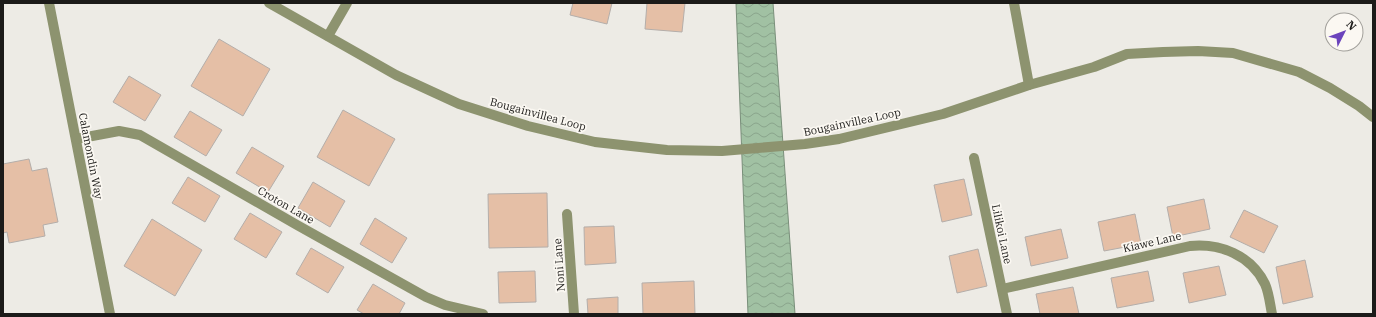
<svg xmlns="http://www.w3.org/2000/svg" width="1376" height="317" viewBox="0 0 1376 317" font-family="'IBM Plex Serif',serif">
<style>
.water{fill:url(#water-waves);stroke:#798f7a}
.building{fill:#e5bfa6;stroke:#b4aeaa}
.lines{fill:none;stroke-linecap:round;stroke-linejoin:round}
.minor{stroke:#8d936f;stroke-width:10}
.labels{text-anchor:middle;stroke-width:3.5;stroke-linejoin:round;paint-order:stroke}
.street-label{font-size:11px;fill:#1c1b19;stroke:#fbf8f2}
</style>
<defs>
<pattern id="water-waves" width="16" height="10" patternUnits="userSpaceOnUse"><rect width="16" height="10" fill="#a1c1a3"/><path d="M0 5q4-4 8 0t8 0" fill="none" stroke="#8aa58c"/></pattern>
</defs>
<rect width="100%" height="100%" fill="#edebe5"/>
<path class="water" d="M736,3H773L795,314H748Z"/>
<g class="building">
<path d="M573,3H612L607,24L570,15Z"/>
<path d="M647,3H685L682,32L645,29Z"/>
<path d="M219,39L270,69L243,116L191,86Z"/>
<path d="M129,76L161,95L145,121L113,102Z"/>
<path d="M343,110L395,139L369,186L317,157Z"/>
<path d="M190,111L222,130L206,156L174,137Z"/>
<path d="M252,147L284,166L268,192L236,173Z"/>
<path d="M29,159L32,171L47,168L58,222L43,225L45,236L9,243L7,232L3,233V164Z"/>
<path d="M188,177L220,196L205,222L172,203Z"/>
<path d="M964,179L972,215L942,222L934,185Z"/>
<path d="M313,182L345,201L330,227L298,208Z"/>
<path d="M547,193L548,247L489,248L488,194Z"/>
<path d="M1204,199L1210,229L1173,237L1167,207Z"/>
<path d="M1244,210L1278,226L1264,253L1230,237Z"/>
<path d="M250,213L282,232L266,258L234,239Z"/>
<path d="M1135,214L1141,244L1104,251L1098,222Z"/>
<path d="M375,218L407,238L392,263L360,244Z"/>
<path d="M152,219L202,250L175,296L124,266Z"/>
<path d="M614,226L616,263L585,265L584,227Z"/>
<path d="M1061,229L1068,258L1031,266L1025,237Z"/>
<path d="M311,248L344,267L328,293L296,274Z"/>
<path d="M978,249L987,286L957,293L949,256Z"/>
<path d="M1305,260L1313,297L1283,304L1276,267Z"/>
<path d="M1219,266L1226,295L1189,303L1183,273Z"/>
<path d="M535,271L536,302L499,303L498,272Z"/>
<path d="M1148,271L1154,301L1117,308L1111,278Z"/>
<path d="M694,281L695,314H643L642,283Z"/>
<path d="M373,284L405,303L399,314H364L357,310Z"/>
<path d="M1073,287L1079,314H1040L1036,294Z"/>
<path d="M618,297V314H588L587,299Z"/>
</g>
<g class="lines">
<g class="minor">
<path d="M49,3L110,314"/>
<path d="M269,3L396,75L459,104L528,126L595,142L667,150L722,151L805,144L839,139L943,114L1029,85L1094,67L1127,54L1163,52L1198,51L1233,53L1299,72L1330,88L1359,106L1373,117"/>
<path d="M1014,3L1029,85"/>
<path d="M328,36L347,3"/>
<path d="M76,139L119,131L140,135L297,225L426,297L445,305L483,314"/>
<path d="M974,158L1007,314"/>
<path d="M567,214L574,314"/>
<path d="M1002,289L1190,246C1220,243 1251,255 1265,284C1269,293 1270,304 1272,314"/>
</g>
</g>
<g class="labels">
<g class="street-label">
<text transform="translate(538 114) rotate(15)" y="4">Bougainvillea Loop</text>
<text transform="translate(852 122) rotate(-12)" y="4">Bougainvillea Loop</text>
<text transform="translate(91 156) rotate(79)" y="4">Calamondin Way</text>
<text transform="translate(286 205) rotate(30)" y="4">Croton Lane</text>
<text transform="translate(1002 234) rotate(78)" y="4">Lilikoi Lane</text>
<text transform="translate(1152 242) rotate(-13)" y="4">Kiawe Lane</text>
<text transform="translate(559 265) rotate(-94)" y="4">Noni Lane</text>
</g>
</g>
<rect width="1376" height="317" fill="none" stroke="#1c1b19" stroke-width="8"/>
<g transform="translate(1344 32) rotate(48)"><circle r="19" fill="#fbf8f2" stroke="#a2a09b"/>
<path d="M0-3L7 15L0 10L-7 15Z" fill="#6b43bc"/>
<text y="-6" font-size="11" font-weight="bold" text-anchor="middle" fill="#1c1b19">N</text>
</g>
</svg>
